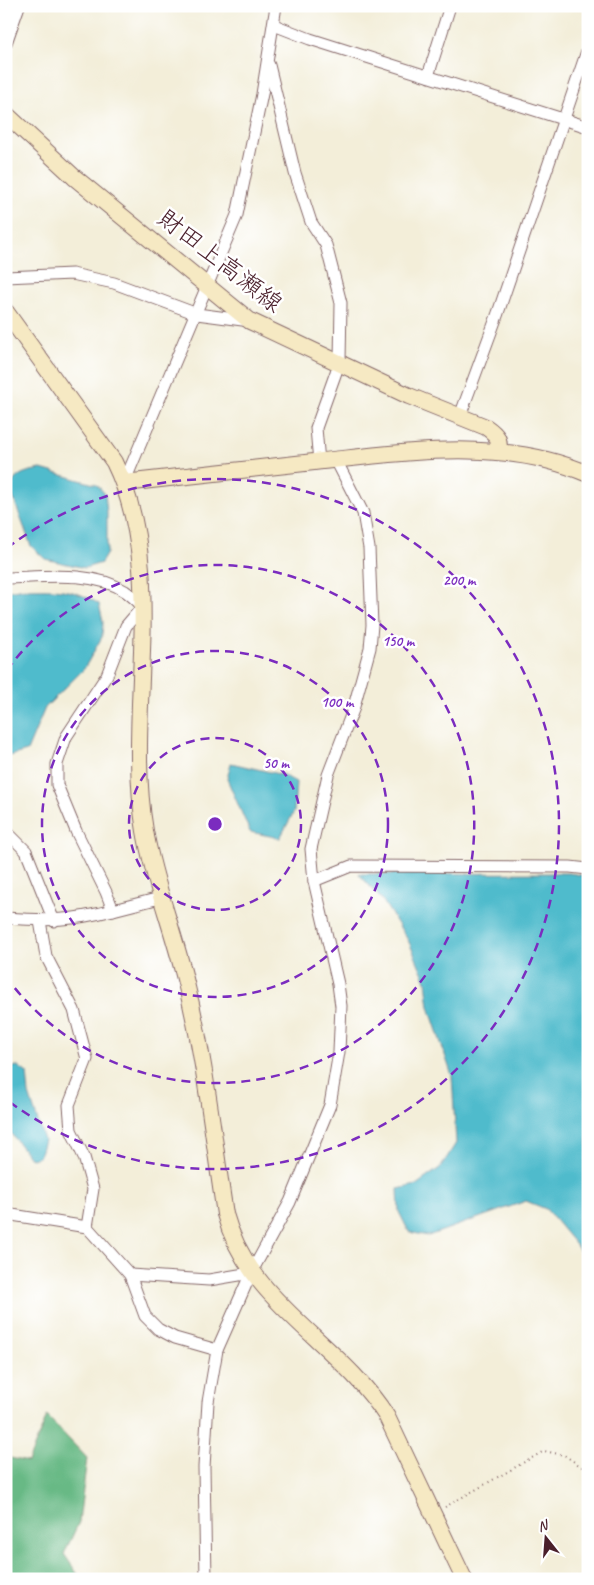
<svg xmlns="http://www.w3.org/2000/svg" width="594" height="1585" viewBox="0 0 594 1585" font-family="Caveat,'Klee One',sans-serif">
<style>
.forest{fill:#68b985;stroke:#596c58}
.water{fill:#50bbcc;stroke:#4d6d7c}
.lines{fill:none;stroke-linecap:round;stroke-linejoin:round}
.street-casing{stroke:#856768;stroke-width:13}
.secondary-casing{stroke:#856768;stroke-width:18}
.path{stroke:#856768;stroke-width:2;stroke-dasharray:1 4;stroke-linecap:butt}
.street{stroke:#fff;stroke-width:11}
.secondary{stroke:#f6e9c3;stroke-width:16}
.ring{fill:none;stroke:#7b2cbf;stroke-width:2.5;stroke-dasharray:9 6}
.labels{text-anchor:middle;stroke-width:5;stroke-linejoin:round;paint-order:stroke}
.street-label{font-size:25px;fill:#4a1f2b;stroke:#fff}
.centre{fill:#7b2cbf;stroke:#fff;stroke-width:2.5}
.ring-label{font-size:15px;text-anchor:middle;font-weight:bold;fill:#7b2cbf;stroke:#fff;stroke-width:5;stroke-linejoin:round;paint-order:stroke}
</style>
<rect width="100%" height="100%" fill="#fff"/>
<filter id="ink" filterUnits="userSpaceOnUse"><feTurbulence type="fractalNoise" baseFrequency=".02" numOctaves="2"/><feDisplacementMap in="SourceGraphic" scale="10" xChannelSelector="R" yChannelSelector="G"/><feConvolveMatrix kernelMatrix="1 2 1 2 8 2 1 2 1" color-interpolation-filters="sRGB"/></filter>
<filter id="wash" filterUnits="userSpaceOnUse"><feTurbulence type="fractalNoise" baseFrequency=".0096" numOctaves="4" result="noise"/><feDisplacementMap in="SourceGraphic" scale="20" xChannelSelector="R" yChannelSelector="G"/><feGaussianBlur stdDeviation="1.12" result="paint"/><feColorMatrix in="noise" values="0 0 0 0 0 0 0 0 0 0 0 0 0 0 0 0 0 1.4 0 .05"/><feComposite in="paint" operator="in"/></filter>
<g filter="url(#wash)">
<rect width="100%" height="100%" fill="#f3eed9"/>
<path class="forest" d="M47,1416L87,1458L79,1522L64,1554L81,1579H6V1457L28,1462Z"/>
<g class="water">
<path d="M41,469L97,485L105,494L107,513V553L101,563L85,568L45,559L31,546L10,489C15,473 26,472 41,469Z"/>
<path d="M19,589C52,589 70,586 99,604L103,622L102,637L84,669L45,708L27,751L6,757V591Z"/>
<path d="M231,763L283,775L296,782L294,812L280,838L250,832L227,779Z"/>
<path d="M569,873L588,876V1264L576,1245L546,1209L526,1201L428,1236L409,1232L399,1212L398,1189L416,1185L441,1167L456,1143L452,1076L429,1007L426,981L408,940L383,901L359,874Z"/>
<path d="M18,1066L27,1073L29,1094L44,1140L39,1157L31,1159L12,1135L6,1123V1068Z"/>
</g>
</g>
<g filter="url(#ink)">
<g class="lines">
<defs>
<g id="street">
<path d="M274,25L310,39L588,127"/>
<path d="M6,43L19,6"/>
<path d="M269,65L295,173L311,222L326,245L341,303L340,361L316,428L319,462"/>
<path d="M428,76L450,6"/>
<path d="M6,277L72,274L114,283L197,314L250,321"/>
<path d="M460,416L498,313L588,48"/>
<path d="M124,483L237,215L262,94L276,6"/>
<path d="M6,578C44,577 91,570 125,591C131,595 137,601 143,606L126,626L107,675L66,737L57,764V785L76,831L106,892L113,910C71,921 49,921 6,918"/>
<path d="M6,831L26,851L54,921"/>
<path d="M314,881L351,866L570,867L588,869"/>
<path d="M113,910L160,898"/>
<path d="M40,921L46,956L74,1010L87,1059L69,1105L71,1130L84,1157L93,1189L87,1227"/>
<path d="M6,1214L87,1227L130,1275L145,1316L158,1329L175,1338L217,1350"/>
<path d="M130,1275L209,1280L251,1273"/>
<path d="M206,1579L204,1467L208,1402L217,1350L251,1273L290,1202L330,1105L339,1052L341,1006L338,984L314,881L311,849L328,775L353,710L370,648L372,625L369,548L363,513L336,460"/>
</g>
<g id="secondary">
<path d="M6,114L74,177L250,321L409,396L486,427C496,434 501,439 498,452"/>
<path d="M6,312L114,462C169,574 124,712 145,831C154,883 174,932 186,983C205,1058 213,1137 225,1214C249,1304 339,1341 387,1417L464,1579"/>
<path d="M124,483C187,476 251,469 314,462C404,453 501,436 588,474"/>
</g>
</defs>
<use href="#street" class="street-casing"/>
<use href="#secondary" class="secondary-casing"/>
<path class="path" d="M445,1507L544,1451L564,1455L588,1471"/>
<use href="#street" class="street"/>
<use href="#secondary" class="secondary"/>
</g>
</g>
<g class="ring">
<circle cx="215" cy="824" r="86"/>
<circle cx="215" cy="824" r="173"/>
<path d="M7 670A259 259 0 1 1 7 978"/>
<path d="M7 548A345 345 0 1 1 7 1100"/>
</g>
<g class="labels">
<g class="street-label">
<text transform="translate(221 260) rotate(38)" y="9">財田上高瀬線</text>
</g>
</g>
<circle cx="215" cy="824" r="8" class="centre"/>
<g class="ring-label">
<text x="459" y="585">200 m</text>
<text x="398" y="646">150 m</text>
<text x="337" y="707">100 m</text>
<text x="276" y="768">50 m</text>
</g>
<rect width="594" height="1585" fill="none" stroke="#fff" stroke-width="25"/>
<g transform="translate(546 1538) rotate(343)" stroke="#ffffff" stroke-width="4" paint-order="stroke">
<path d="M0-4L9 19L0 12L-9 19Z" fill="#4a1f2b"/>
<text y="-8" font-size="14" font-weight="bold" text-anchor="middle" fill="#4a1f2b">N</text>
</g>
</svg>
